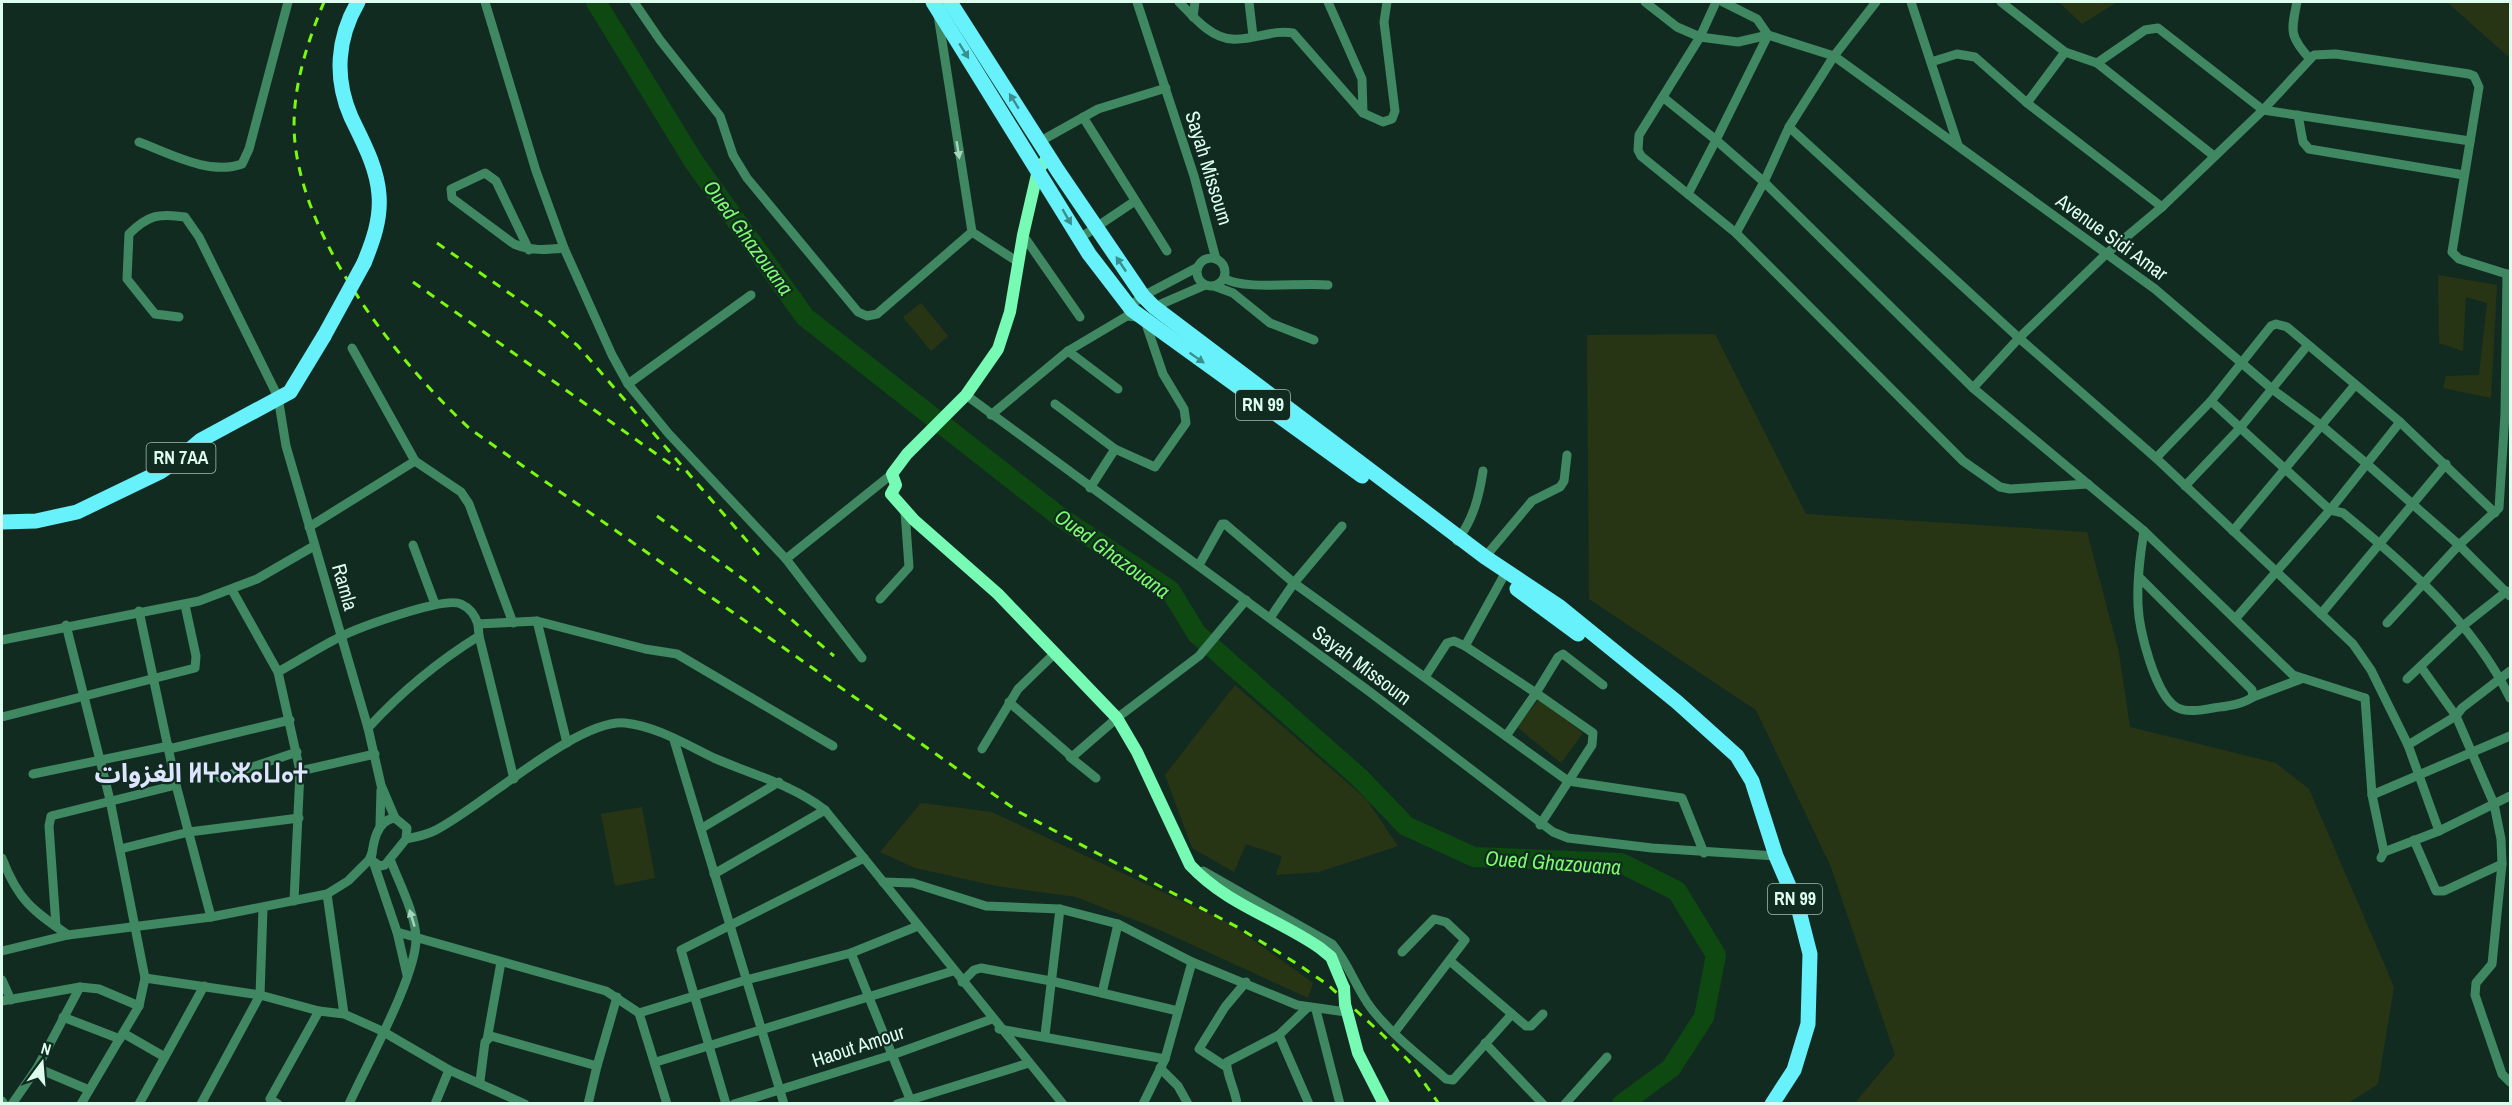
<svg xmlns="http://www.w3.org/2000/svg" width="2512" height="1105" viewBox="0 0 2512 1105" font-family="'Archivo Narrow','Noto Sans Arabic','Noto Sans Tifinagh',sans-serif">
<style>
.green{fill:#283515}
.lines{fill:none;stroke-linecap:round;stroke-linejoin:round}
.river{stroke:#0d4911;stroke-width:20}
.minor{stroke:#3f8862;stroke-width:9}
.secondary{stroke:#77fbb4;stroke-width:12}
.primary{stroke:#67f1fb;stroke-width:15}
.rail{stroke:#7af80f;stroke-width:3;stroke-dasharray:9 8;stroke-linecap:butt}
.secondary-bridge{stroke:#77fbb4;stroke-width:12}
.primary-bridge{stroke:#67f1fb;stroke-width:15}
.oneway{fill:#3c8e8e}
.oneway2{fill:#a6d5be}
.labels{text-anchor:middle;stroke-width:4.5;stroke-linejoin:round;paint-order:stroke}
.shield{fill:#122b21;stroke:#a0bfb1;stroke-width:1.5}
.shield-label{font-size:18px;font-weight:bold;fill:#ddfeef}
.street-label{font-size:20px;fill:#ddfeef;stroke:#122b21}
.water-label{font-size:21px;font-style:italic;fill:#7cfb6e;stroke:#122b21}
.district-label{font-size:26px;font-weight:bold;fill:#dee5fe;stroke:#122b21}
</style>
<rect width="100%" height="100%" fill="#122b21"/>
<g class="green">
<path d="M2059,2H2117L2082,24Z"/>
<path d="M2447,2H2510V58Z"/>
<path d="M2438,275L2497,285L2491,398L2443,388L2446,376L2479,375L2487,303L2466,297L2463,351L2439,343Z"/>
<path d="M921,303L948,336L931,351L903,317Z"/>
<path d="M1715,334L1806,514L2087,532L2119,653L2130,727L2276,763L2309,789L2394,987L2378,1084L2347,1104L1855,1103L1895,1055L1831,867L1756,710L1589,599L1587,335Z"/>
<path d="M1235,685L1366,799L1398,846L1319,872L1276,875L1282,856L1246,844L1234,872L1192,848L1165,775Z"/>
<path d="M1539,699L1583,733L1561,763L1517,727Z"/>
<path d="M921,803L992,812L1231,924L1313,983L1308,998L1160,930L1076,897L996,886L915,868L880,852Z"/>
<path d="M642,807L655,878L615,886L601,814Z"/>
</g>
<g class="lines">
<path class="river" d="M596,2L694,162L805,317L1060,517L1170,590L1197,634L1360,778L1406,826L1474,857L1621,863L1677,891L1716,955L1704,1017L1671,1068L1622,1104"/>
<g class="minor">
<path d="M485,2L536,171L564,248L612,355L628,384L668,433L786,559L892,474"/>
<path d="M634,2L660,40L720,116L733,155L747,178L858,312L867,316L877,314L972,232"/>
<path d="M1137,2L1194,176L1216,259"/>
<path d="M1179,2C1193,16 1210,38 1232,39C1253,41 1272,29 1293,33L1363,113L1383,122L1392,119L1395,111L1384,22L1387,2"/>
<path d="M1249,2L1253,36"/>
<path d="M1328,2L1362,79L1363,113"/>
<path d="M1645,2L1677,27L1700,37L1738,42L1768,35L1834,56L2155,289L2272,389L2322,426L2367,464L2459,545L2510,596"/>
<path d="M1716,2L1700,37L1639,135L1638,150L1641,156L1736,233L1963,461L2000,487L2010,489L2088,484"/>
<path d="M1723,2L1757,19L1768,35L1716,140L1764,182L1973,388L2144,531L2293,675L2365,698"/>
<path d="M1911,2L1958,145"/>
<path d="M2001,2L2065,52L2097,63L2145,30L2158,28L2263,110L2470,141"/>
<path d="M2297,2C2291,31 2289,36 2310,59"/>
<path d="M938,15L972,232L1018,262"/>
<path d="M1193,17L1195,2"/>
<path d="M1931,62L1957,54L1975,57L2027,103L2162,207"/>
<path d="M2097,63L2214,156"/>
<path d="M1664,98L1716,140L1688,194"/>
<path d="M2027,103L2065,52"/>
<path d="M2298,115L2303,142L2309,149L2464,175"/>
<path d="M1083,117L1167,251"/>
<path d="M1789,127L2019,338L2106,254L2162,207L2263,110L2314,55L2336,54L2469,74L2474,76L2479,87L2452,252L2459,259L2510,275"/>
<path d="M139,142C169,153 210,176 242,164L249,149L288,2"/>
<path d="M1039,142L1098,109L1166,88"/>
<path d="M1736,233L1764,182L1789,127L1834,56L1876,2"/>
<path d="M1023,235L1080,317"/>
<path d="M1080,238L1135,201"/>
<path d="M529,250L496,181L485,173L451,189L452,198L514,244C531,251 545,250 564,248"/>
<circle cx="1211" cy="272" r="14"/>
<path d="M1224,278C1244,291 1301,282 1328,285"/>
<path d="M1214,286L1233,293L1270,323L1314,340"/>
<path d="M1152,308L1205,285"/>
<path d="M1128,311L1129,307L1143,296L1198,267"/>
<path d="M179,317L155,314L127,279L129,234C148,215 159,213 185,217L199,237L278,397L286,446L368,728L381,785L395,818"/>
<path d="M352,348L415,461L461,492L469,504L513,623"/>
<path d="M1068,351L1118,389"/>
<path d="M628,384L751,295"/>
<path d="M1973,388L2019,338L2156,458L2353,644L2371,670L2408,745L2439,831"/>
<path d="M966,395L1370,692L1553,832L1568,838L1652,848L1776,856"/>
<path d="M2211,401L2330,510L2343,513C2407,566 2473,622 2510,698"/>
<path d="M1055,404L1115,449L1090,488"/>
<path d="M991,415L1068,351L1127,316L1138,317"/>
<path d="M1115,449L1155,467L1186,423L1184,409L1163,374L1145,321"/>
<path d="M2156,458L2211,401L2271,326L2276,324L2287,327L2400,422L2495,513"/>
<path d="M2185,486L2240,428L2307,346"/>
<path d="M309,527L415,461"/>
<path d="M2233,531L2355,385"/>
<path d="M1457,541C1473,520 1479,497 1483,471"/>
<path d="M413,545L435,604"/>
<path d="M1485,557L1532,501L1560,487L1564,481L1567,455"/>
<path d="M786,559L862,658"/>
<path d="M1199,565L1222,524H1225L1294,583L1568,781L1682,798L1704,853"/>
<path d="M2140,578L2252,690L2253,697C2241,705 2226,706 2213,708C2202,710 2186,713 2176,707C2155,694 2139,630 2138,605C2137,581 2140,555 2144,531"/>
<path d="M232,590L278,672C298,661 318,648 338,638C357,628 444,596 461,604C470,608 475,615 478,624L537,621L645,649L677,654L833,746"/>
<path d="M880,599L909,567L905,512"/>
<path d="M139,611L176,785L211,917"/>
<path d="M2321,614L2446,464"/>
<path d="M1270,618L1294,583L1342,526"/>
<path d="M2236,618L2330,510L2400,422"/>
<path d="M537,621L567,743"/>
<path d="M2387,623L2459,545L2499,508L2505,414L2507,274"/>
<path d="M66,625L110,800L145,978"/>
<path d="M479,636L514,779"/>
<path d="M2,640L199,601L257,579L314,546"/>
<path d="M1465,646L1507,570"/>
<path d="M2421,667L2456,716L2494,804L2501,839L2502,864L2492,964L2476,983L2475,995L2502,1074L2510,1082"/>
<path d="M278,672L300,771"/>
<path d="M1425,677L1447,643L1454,641L1465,646L1536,693L1558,657L1563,654L1603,685"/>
<path d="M2407,679L2464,625L2507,591"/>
<path d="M2253,697L2301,679"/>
<path d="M2365,698L2372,795L2384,852"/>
<path d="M1009,702L1072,757L1117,718L1199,656L1246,600"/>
<path d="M2,717L195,668L196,656L185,605"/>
<path d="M368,728C401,692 437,662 479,636L478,624"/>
<path d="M1506,736L1536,693L1593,733L1592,745L1540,825"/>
<path d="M674,740L784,1104"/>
<path d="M2408,745L2456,716L2462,708L2510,671"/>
<path d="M169,749L290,720"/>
<path d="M982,749L1018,689L1055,653"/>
<path d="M1070,757L1096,778"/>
<path d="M33,774L169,746"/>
<path d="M220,778L297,752"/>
<path d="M2372,795L2510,736"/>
<path d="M395,818L407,828L406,839L385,865L380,866L371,860C373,844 376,820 395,818Z"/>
<path d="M380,825L381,790"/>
<path d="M702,828L779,782"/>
<path d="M406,839C416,837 427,835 436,830C483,806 577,719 625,723C656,726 687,745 714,758C753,775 791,784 825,810L1063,1104"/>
<path d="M2414,840L2436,891H2444L2502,864"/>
<path d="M120,849L189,832L299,818"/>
<path d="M2,858C18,900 32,910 68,935"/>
<path d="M2381,858L2384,852L2439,831L2510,796"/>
<path d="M374,864L397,932L407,975"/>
<path d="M1203,871L1332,944C1349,964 1356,988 1371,1008C1392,1035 1420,1056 1446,1079L1453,1080L1512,1014"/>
<path d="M714,874L825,810"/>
<path d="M883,882L913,883L986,906L1060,909L1118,924L1192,962L1297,1005L1346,1012"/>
<path d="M327,894L344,1014L382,1031L449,1070L525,1104"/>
<path d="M294,901L300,771L375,754"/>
<path d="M56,926L49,826L51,816L176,785"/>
<path d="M397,932L606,991L639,1013L746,980L851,953L918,926"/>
<path d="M2,951L68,935L211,917L327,894L348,881L369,860L372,853"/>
<path d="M851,953L912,1104"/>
<path d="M1450,961L1526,1026H1531L1543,1014"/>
<path d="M2,980L11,1000"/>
<path d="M962,982L974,970L981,968L1051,981L1178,1011"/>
<path d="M1102,993L1118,924"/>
<path d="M2,1001L80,987L99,989L139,1006"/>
<path d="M1316,1010L1340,1104"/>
<path d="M639,1013L667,1104"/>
<path d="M63,1017L120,1039"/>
<path d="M999,1029L1165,1059"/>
<path d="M123,1033L163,1056"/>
<path d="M1394,1033L1465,940L1446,922L1434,919L1402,952"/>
<path d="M1045,1035L1060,909"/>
<path d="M1279,1035L1309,1104"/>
<path d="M487,1040L501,962"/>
<path d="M1485,1043L1543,1104"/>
<path d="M656,1062L953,971"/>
<path d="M1225,1066L1199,1049L1225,1007L1246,982"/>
<path d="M37,1068L89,1090"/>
<path d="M1160,1068L1178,1086L1188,1104"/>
<path d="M480,1081L485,1042L491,1036L597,1066L617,997"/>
<path d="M2,1101L4,1104"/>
<path d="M12,1104L37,1068L80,987"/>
<path d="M81,1104L139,1006L145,978L260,995L319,1011L344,1014"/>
<path d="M139,1104L204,986"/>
<path d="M201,1104L260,995L263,908"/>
<path d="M278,1104L270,1099L319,1011"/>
<path d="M349,1104C366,1066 417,975 416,938C415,912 399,883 390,859"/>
<path d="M435,1104L449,1070"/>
<path d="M588,1104L597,1066"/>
<path d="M726,1104L681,950L864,858"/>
<path d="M734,1104L892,1055L992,1019"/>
<path d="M897,1104L1029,1063"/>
<path d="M1143,1104L1165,1059L1192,962"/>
<path d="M1237,1104C1236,1092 1225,1071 1227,1062L1279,1035L1307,1008"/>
<path d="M1565,1104L1607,1057"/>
</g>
<g class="secondary">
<path d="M1049,156L1038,170L1023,235L1010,312L998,349L966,395L907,454L892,474L896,485L891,494L914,520L998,594L1117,718L1137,752L1190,865C1227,905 1277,918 1320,948L1331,957L1344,988"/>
<path d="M1345,1004L1358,1053L1384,1104"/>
</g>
<g class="primary">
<path d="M358,2C337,38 334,78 351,117C363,142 377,167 379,195C381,219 373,241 364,263"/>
<path d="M933,2L1089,254L1132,310L1362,476"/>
<path d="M950,2L1058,171L1143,296L1154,307L1485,557L1560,607L1677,702L1737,756L1752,781L1776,856L1798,907L1810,954L1808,1024L1794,1070L1772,1104"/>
<path d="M2,522L36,521L77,512L160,472L175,462L201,440L290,392L324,336"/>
<path d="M1517,589L1578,634"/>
</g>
<g class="rail">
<path d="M324,2C306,45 290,95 295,143C306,245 397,361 470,429L1019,812L1239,928L1299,965L1328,985L1383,1035L1409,1061L1439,1104"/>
<path d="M437,243L548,320L578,346L760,556"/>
<path d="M413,282L679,470"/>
<path d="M657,516L750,584L834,656"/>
</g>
<path class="secondary-bridge" d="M1344,988L1345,1004"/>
<path class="primary-bridge" d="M324,336L364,263"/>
</g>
<defs><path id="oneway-solid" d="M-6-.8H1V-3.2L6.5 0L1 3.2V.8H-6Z" transform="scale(1.5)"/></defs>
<g class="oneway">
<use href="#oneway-solid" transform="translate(964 51) rotate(58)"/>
<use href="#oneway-solid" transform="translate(1014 101) rotate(-122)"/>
<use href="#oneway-solid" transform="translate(1067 217) rotate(60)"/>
<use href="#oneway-solid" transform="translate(1121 264) rotate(-124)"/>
<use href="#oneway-solid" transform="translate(1197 358) rotate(35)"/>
</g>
<g class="oneway2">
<use href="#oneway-solid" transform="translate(958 150) rotate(81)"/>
<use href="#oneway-solid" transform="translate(412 918) rotate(-107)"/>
</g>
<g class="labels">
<g class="shield">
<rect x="1236" y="390" width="54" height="30" rx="4.5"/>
<rect x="146.5" y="443" width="69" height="30" rx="4.5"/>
<rect x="1768" y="884" width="54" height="30" rx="4.5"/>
</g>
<g class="shield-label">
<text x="1263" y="411">RN 99</text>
<text x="181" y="464">RN 7AA</text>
<text x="1795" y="905">RN 99</text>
</g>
<g class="street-label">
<text transform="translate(1209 168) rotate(73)" y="7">Sayah Missoum</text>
<text transform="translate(2112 237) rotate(36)" y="7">Avenue Sidi Amar</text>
<text transform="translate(345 587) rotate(74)" y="7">Ramla</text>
<text transform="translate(1362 665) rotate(37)" y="7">Sayah Missoum</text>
<text transform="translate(858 1046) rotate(-18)" y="7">Haout Amour</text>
</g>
<g class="water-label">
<text transform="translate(748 238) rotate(54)" y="7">Oued Ghazouana</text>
<text transform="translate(1112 554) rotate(36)" y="7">Oued Ghazouana</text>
<text transform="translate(1553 863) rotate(4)" y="7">Oued Ghazouana</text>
</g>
<g class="district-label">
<text x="201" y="782">الغزوات ⵍⵖⴰⵣⴰⵡⴰⵜ</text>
</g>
</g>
<rect width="2512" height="1105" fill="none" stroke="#ddfeef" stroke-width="6"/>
<g transform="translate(42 1063) rotate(16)" stroke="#122b21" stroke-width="4.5" paint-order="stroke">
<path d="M0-4.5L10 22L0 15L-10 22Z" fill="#ddfeef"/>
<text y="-9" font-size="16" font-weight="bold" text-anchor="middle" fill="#ddfeef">N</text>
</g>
</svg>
